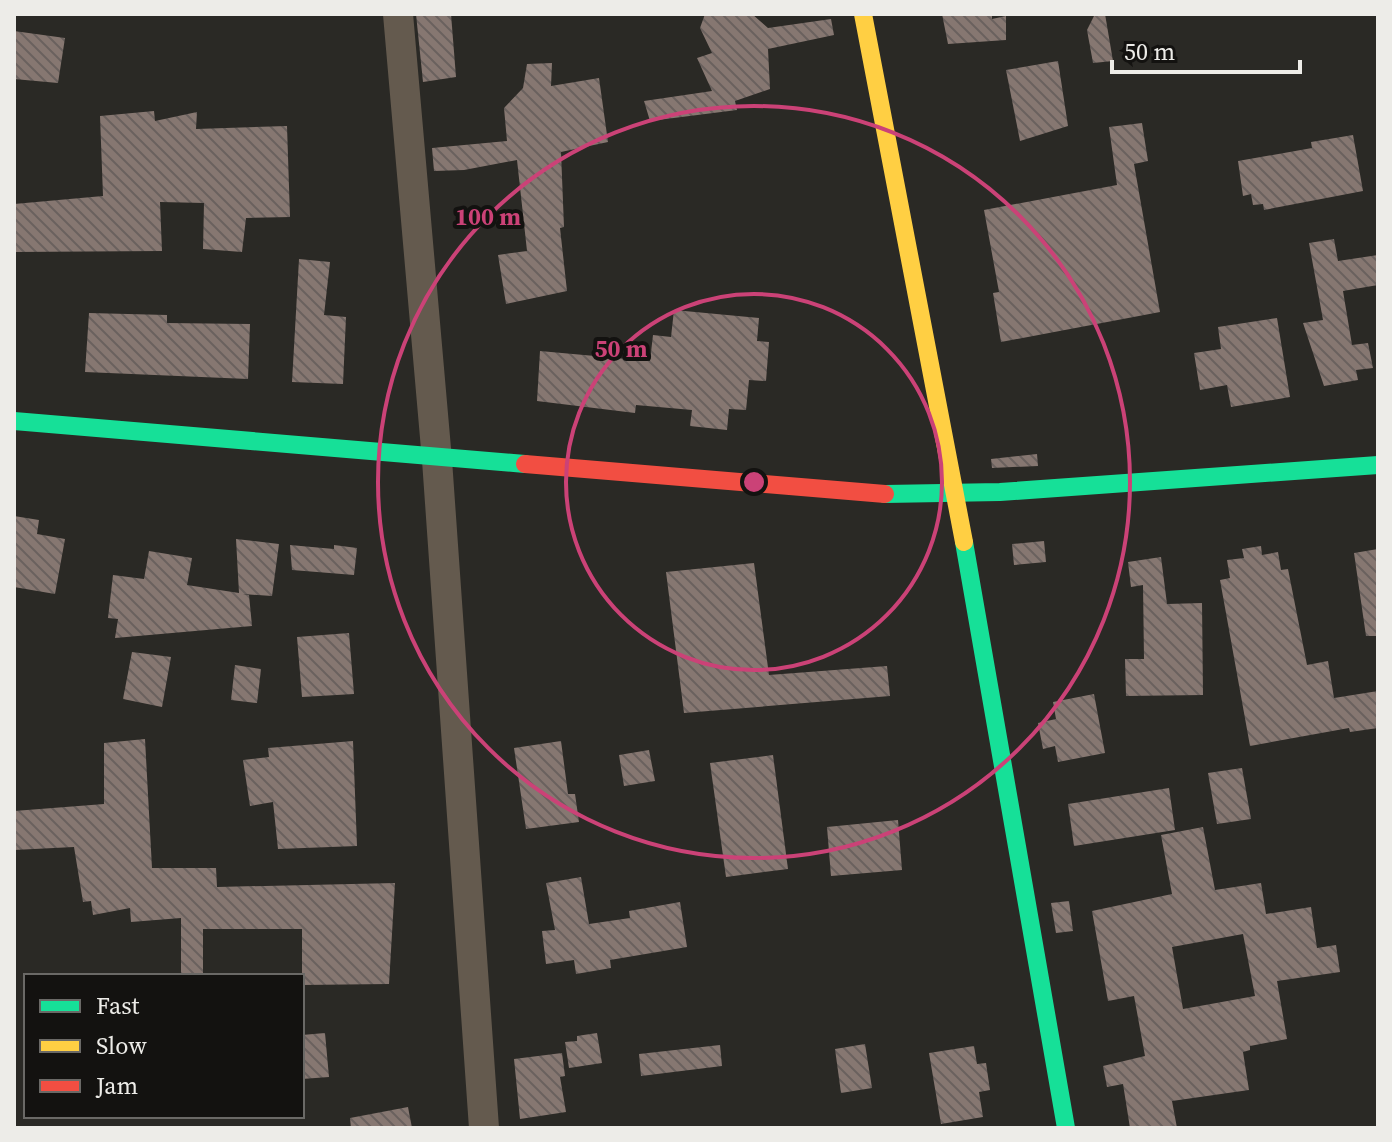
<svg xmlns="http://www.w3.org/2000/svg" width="1392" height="1142" viewBox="0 0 1392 1142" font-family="'Source Serif 4',serif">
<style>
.building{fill:url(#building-back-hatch);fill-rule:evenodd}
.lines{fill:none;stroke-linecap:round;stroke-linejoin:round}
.street{stroke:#645a4e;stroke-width:30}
.fast{stroke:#16e098;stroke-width:18}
.slow{stroke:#ffcf43;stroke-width:18}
.jam{stroke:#f24e42;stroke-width:18}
.ring{fill:none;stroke:#cb4277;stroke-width:4}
.centre{fill:#cb4277;stroke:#131210;stroke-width:4}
.ring-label{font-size:24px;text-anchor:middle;font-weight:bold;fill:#cb4277;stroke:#131210;stroke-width:8;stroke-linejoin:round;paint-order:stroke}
</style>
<defs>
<pattern id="building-back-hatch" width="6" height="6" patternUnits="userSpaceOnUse" patternTransform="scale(2)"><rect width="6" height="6" fill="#867771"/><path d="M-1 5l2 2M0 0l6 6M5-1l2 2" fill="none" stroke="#6a615e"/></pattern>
</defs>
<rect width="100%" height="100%" fill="#2a2925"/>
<g class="building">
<path d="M416,14H451L456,77L423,82Z"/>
<path d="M705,14H752L768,28L831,19L834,35L768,49L770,89L735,101L737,110L650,121L644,101L712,91L697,58L712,53L700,28Z"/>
<path d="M942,14H992V19L1006,16V40L948,44Z"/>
<path d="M1095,14H1105L1113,61L1093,63L1087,30Z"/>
<path d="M14,31L65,38L58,83L14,79Z"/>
<path d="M1058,61L1068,126L1020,141L1006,70Z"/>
<path d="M552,63L551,86L599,78L608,142L561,152L564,227L560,228L567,291L506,304L498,255L527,251L517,160L464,170L434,171L432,148L507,141L504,108L523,88L527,64Z"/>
<path d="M154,111L155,121L197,112L196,129L287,126L290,217L246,218L242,252L203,249L204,203L160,202L162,251L14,252V204L103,196L100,116Z"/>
<path d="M1142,123L1148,161L1134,164L1160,312L1001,342L993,293L999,292L984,210L1117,185L1109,127Z"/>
<path d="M1353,135L1363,191L1264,210L1263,204L1253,205L1251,194L1243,196L1238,161L1312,148L1311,142Z"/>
<path d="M1334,239L1338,261L1378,255V285L1343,291L1352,345L1368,343L1373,368L1356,370L1358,380L1324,386L1303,323L1323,320L1309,243Z"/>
<path d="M299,259L330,262L324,315L346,317L343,384L292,382Z"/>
<path d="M674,310L759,318L757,341L769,342L766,381L749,380L746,410L729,409L727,430L690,426L692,410L636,405L635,413L537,401L540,351L650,361L653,335L671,337Z"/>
<path d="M89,313L167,315V323L250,324L248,379L85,372Z"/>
<path d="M1277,318L1290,397L1231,407L1227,385L1200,390L1194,353L1221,349L1218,327Z"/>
<path d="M1037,454L1038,466L992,468L991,459Z"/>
<path d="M14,516L39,520L37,534L65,539L55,594L14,587Z"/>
<path d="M236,539L279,544L272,596L243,594L249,595L252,626L115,638L118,619L108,618L113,575L144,579L149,551L192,558L187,585L239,593Z"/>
<path d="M1044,541L1046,562L1014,565L1012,544Z"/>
<path d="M290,545L334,549V545L357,548L354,575L292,570Z"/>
<path d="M1261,546L1262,555L1278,552L1281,570L1288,569L1307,665L1328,661L1334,698L1378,691V728L1350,732L1349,728L1250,746L1220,580L1230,578L1227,560L1244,558L1242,549Z"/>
<path d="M1378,549V636H1366L1354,553Z"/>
<path d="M1161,557L1167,604L1202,603L1203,695L1126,696L1125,659H1144L1143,585L1131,587L1128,562Z"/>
<path d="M754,563L769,675L887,666L890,696L684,713L666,572Z"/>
<path d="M349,633L354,694L302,697L297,637Z"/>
<path d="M132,652L171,657L162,707L123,699Z"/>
<path d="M235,665L261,669L257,703L231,700Z"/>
<path d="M1094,694L1105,753L1058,762L1055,746L1043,749L1038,723L1056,719L1053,702Z"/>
<path d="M145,739L152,868H216L217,887L395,883L389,984L302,985V929H203V976H181V918L131,922L130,908L93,915L91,901L83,902L74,847L14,850V811L104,804V743Z"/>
<path d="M353,741L357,846L278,849L273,802L250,806L243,760L269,757L268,748Z"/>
<path d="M561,741L568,794H575L579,822L526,829L514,748Z"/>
<path d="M649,750L655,781L624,786L619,755Z"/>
<path d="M773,755L788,869L726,877L710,763Z"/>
<path d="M1242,768L1251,819L1217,824L1208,773Z"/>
<path d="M1169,788L1175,830L1074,846L1068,804Z"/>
<path d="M898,820L902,870L831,876L827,827Z"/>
<path d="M1203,827L1215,890L1261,883L1266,914L1311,907L1317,948L1336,945L1340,972L1277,981L1287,1039L1250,1046V1050L1243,1052L1249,1090L1172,1101L1177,1128H1130L1123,1084L1107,1087L1103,1066L1145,1056L1134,996L1108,1001L1092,911L1172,894L1161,835ZM1243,934L1255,996L1183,1009L1172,947Z"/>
<path d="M581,877L589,924L630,918L629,911L680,902L687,947L610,960L611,968L576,974L574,960L546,964L542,931L555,930L546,883Z"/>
<path d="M1069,901L1073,931L1056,933L1051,903Z"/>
<path d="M325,1033L329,1077L302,1079V1035Z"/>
<path d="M597,1033L602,1063L569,1068L565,1042L577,1041V1036Z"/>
<path d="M865,1044L872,1088L841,1093L835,1049Z"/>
<path d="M720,1045L722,1066L641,1076L639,1054Z"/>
<path d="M974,1046L977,1064L986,1063L990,1090L979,1092L983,1117L941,1124L929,1053Z"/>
<path d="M562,1053L565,1076L560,1077L566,1112L520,1119L514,1059Z"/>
<path d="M408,1107L412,1128H351L350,1118Z"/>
</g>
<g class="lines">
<path class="street" d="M398,14L437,460L484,1128"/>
<g class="fast">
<path d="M14,421L525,464"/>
<path d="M885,494L1000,492L1378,465"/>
<path d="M964,542L1066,1128"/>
</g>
<path class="slow" d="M863,14L964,542"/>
<path class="jam" d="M525,464L885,494"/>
</g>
<g class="ring">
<circle cx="754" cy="482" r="188"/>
<circle cx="754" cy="482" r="376"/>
</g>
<circle cx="754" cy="482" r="12" class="centre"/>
<g class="ring-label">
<text x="488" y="225">100 m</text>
<text x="621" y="357">50 m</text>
</g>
<rect width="1392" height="1142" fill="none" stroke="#edece8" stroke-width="32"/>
<rect x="24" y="974" width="280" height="144" fill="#131210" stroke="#6a6966" stroke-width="2"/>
<rect x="40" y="1000" width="40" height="12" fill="#16e098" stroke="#6a6966" stroke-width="2"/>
<text x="96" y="1014" font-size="24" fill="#edece8">Fast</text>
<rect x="40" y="1040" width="40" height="12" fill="#ffcf43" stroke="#6a6966" stroke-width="2"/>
<text x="96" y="1054" font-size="24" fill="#edece8">Slow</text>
<rect x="40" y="1080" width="40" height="12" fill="#f24e42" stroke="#6a6966" stroke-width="2"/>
<text x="96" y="1094" font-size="24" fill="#edece8">Jam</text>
<path d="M1112 60v12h188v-12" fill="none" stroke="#edece8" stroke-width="4"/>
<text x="1124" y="60" font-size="24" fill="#edece8" stroke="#131210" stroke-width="6" paint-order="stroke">50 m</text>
</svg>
